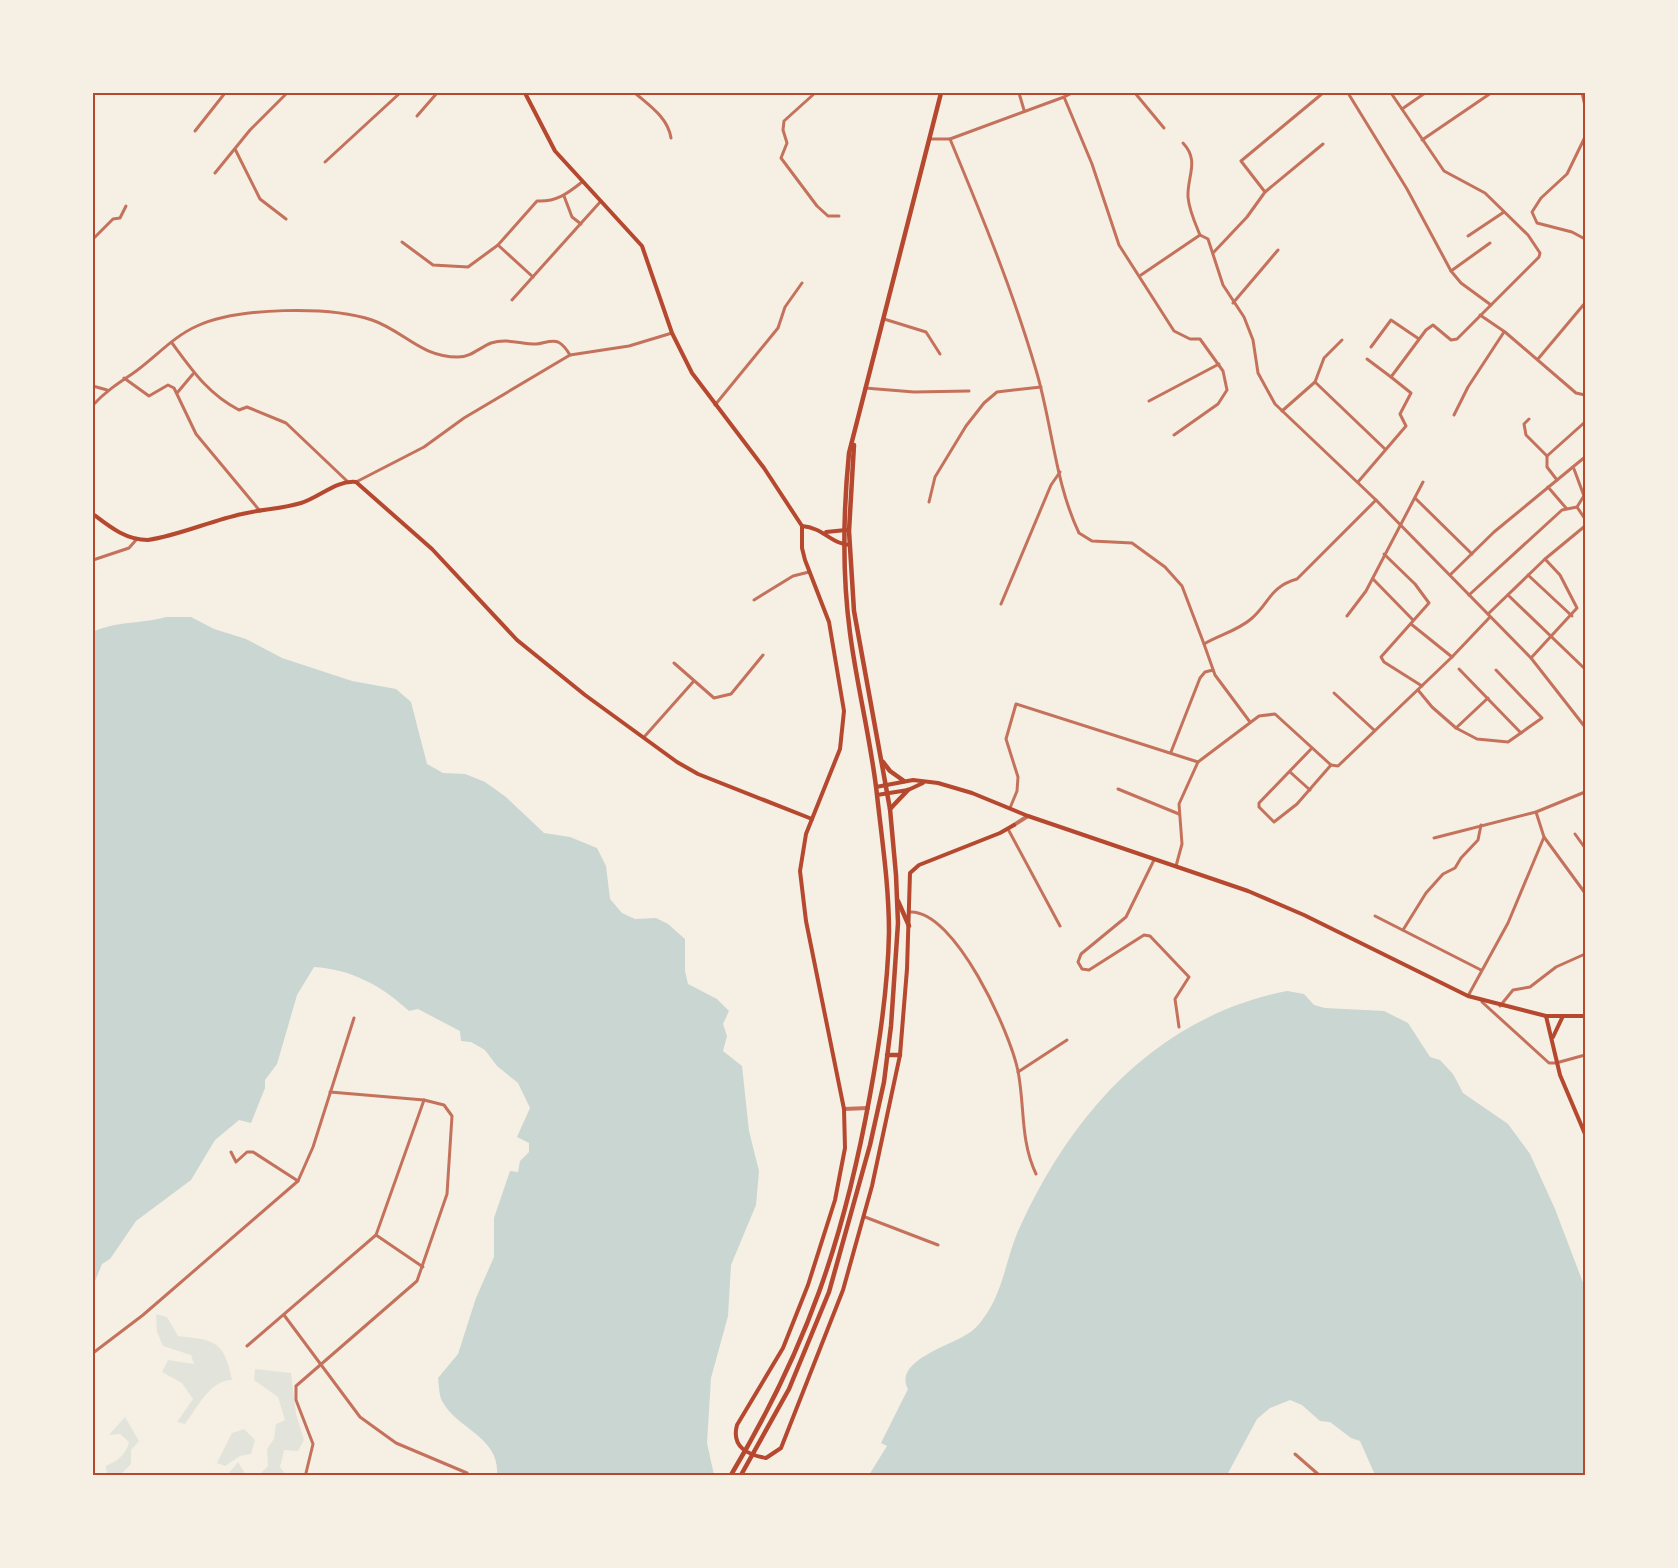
<svg xmlns="http://www.w3.org/2000/svg" width="1678" height="1568" viewBox="0 0 1678 1568" font-family="'Nunito Sans',sans-serif">
<style>
.green{fill:#e2e4dc}
.water{fill:#c9d6d2}
.lines{fill:none;stroke-linecap:round;stroke-linejoin:round}
.minor{stroke:#c5725c;stroke-width:3}
.tertiary{stroke:#c5725c;stroke-width:4}
.secondary{stroke:#b5482f;stroke-width:4}
.trunk{stroke:#b5482f;stroke-width:4.5}
.neatline{fill:none;stroke:#b5482f;stroke-width:2}
</style>
<rect width="100%" height="100%" fill="#f6efe4"/>
<g class="green">
<path d="M156,1314L167,1317L178,1336C216,1340 224,1341 232,1380C210,1380 197,1408 185,1424L177,1422L193,1399L182,1383L162,1372L168,1360L194,1364L191,1355L163,1346L157,1332Z"/>
<path d="M255,1369L291,1373L296,1414L304,1440L298,1451L284,1450L280,1467L286,1475H259L268,1466L267,1449L274,1439L276,1424L285,1420L278,1397L254,1380Z"/>
<path d="M125,1417L139,1441L131,1450V1464L120,1475H107L106,1466C117,1461 126,1455 129,1442L120,1434L109,1435Z"/>
<path d="M244,1429L255,1440L251,1454L240,1456L225,1466L217,1463L232,1433Z"/>
<path d="M238,1462L246,1475H227Z"/>
</g>
<g class="water">
<path d="M166,617H191L214,629L246,639L282,658L352,681L396,689L411,702L427,764L443,773L465,774L485,782L506,797L544,833L570,837L597,848L606,866L610,899L622,913L635,919L656,918L668,924L685,939V971L688,984L717,999L729,1011L723,1024L727,1036L723,1051L742,1066L749,1131L759,1171L756,1205L731,1265L728,1316L711,1378L707,1443L714,1475H497C500,1437 458,1430 442,1401C439,1395 439,1386 438,1378L458,1354L476,1298L494,1257V1218L510,1171L518,1172L520,1161L529,1152V1143L517,1137L530,1108L518,1083L497,1066L485,1050L471,1042L461,1041L460,1031L418,1009L409,1011C382,986 351,969 314,967L297,995L277,1064L265,1080V1088L251,1123L239,1120L215,1140L191,1180L136,1221L110,1259L102,1264L93,1286V632C115,621 142,624 166,617Z"/>
<path d="M1287,991L1304,994L1314,1005L1325,1008L1384,1011L1408,1023L1430,1057L1440,1060L1453,1074L1463,1093L1508,1124L1530,1154L1555,1209L1585,1288V1475H1375L1360,1441L1351,1438L1330,1422L1320,1421L1302,1405L1290,1400L1270,1408L1257,1419L1227,1475H869L887,1446L881,1443L908,1389C893,1362 948,1346 964,1336C976,1330 982,1321 989,1310C1004,1285 1007,1256 1019,1229C1072,1112 1157,1017 1287,991Z"/>
</g>
<g class="lines">
<g class="minor">
<path d="M635,93C650,106 668,118 671,138"/>
<path d="M815,93L784,121L783,130L787,143L781,158L817,206L828,216H839"/>
<path d="M1019,93L1024,110"/>
<path d="M1135,93L1164,128"/>
<path d="M1348,93L1407,189L1451,271L1461,283L1491,305"/>
<path d="M1582,93L1585,106"/>
<path d="M1064,97L1072,93"/>
<path d="M1402,109L1425,93"/>
<path d="M417,116L437,93"/>
<path d="M195,131L225,93"/>
<path d="M1585,137L1567,174L1541,198L1532,212L1537,223L1572,232L1585,239"/>
<path d="M930,139H950L1064,97L1092,164L1119,245L1174,331L1190,339H1200L1223,371L1227,390L1218,404L1174,435"/>
<path d="M950,139C982,216 1013,291 1036,370C1052,423 1055,483 1079,533L1092,541L1132,543L1165,567L1182,586L1204,644"/>
<path d="M1422,140L1491,93"/>
<path d="M1183,143C1200,161 1187,176 1188,197C1189,210 1195,223 1200,235"/>
<path d="M235,149L260,199L286,219"/>
<path d="M325,162L400,93"/>
<path d="M215,173L250,130L287,93"/>
<path d="M1265,192L1323,144"/>
<path d="M564,196L572,217L581,224"/>
<path d="M1468,236L1504,212"/>
<path d="M93,239L113,219L120,218L126,206"/>
<path d="M402,242L433,265L468,267L498,245"/>
<path d="M1213,253L1247,217L1265,192L1241,161L1323,93"/>
<path d="M1451,271L1490,243"/>
<path d="M1141,275L1200,235L1208,239L1223,285L1244,317L1253,340L1258,373L1275,404L1376,500L1531,658L1585,727"/>
<path d="M533,277L498,245L537,201C556,202 567,194 582,182"/>
<path d="M512,300L601,201"/>
<path d="M1233,303L1278,250"/>
<path d="M1480,315L1505,332L1576,393L1585,395"/>
<path d="M884,319L926,332L940,354"/>
<path d="M172,343C192,370 208,394 239,410L247,407L286,423L347,481"/>
<path d="M1371,347L1391,320L1419,339"/>
<path d="M1367,359L1391,377"/>
<path d="M1538,359L1585,303"/>
<path d="M124,378L149,396L168,385L174,388L196,434L260,511"/>
<path d="M1315,382L1324,358L1342,340"/>
<path d="M93,386L107,390"/>
<path d="M865,388L914,392L969,391"/>
<path d="M177,393L193,374"/>
<path d="M1149,401L1219,364"/>
<path d="M93,405C105,392 117,384 132,374C154,359 172,337 197,326C238,307 330,306 372,320C404,331 420,357 458,357C471,357 479,348 491,343C507,338 520,344 536,344C543,344 551,339 558,342C564,345 567,350 570,355"/>
<path d="M715,405L778,328L785,307L802,283"/>
<path d="M1282,411L1315,382L1385,449"/>
<path d="M1454,415L1468,387L1504,332"/>
<path d="M1529,419L1524,424L1526,435L1547,456V467L1557,480"/>
<path d="M1547,456L1585,422"/>
<path d="M1574,469L1584,496"/>
<path d="M356,482L424,447L464,418L570,355L629,346L672,333"/>
<path d="M1358,482L1406,426L1400,414L1411,393L1391,377L1426,330L1433,325L1451,340L1457,339L1539,257L1540,253L1528,235L1485,193L1444,171L1391,93"/>
<path d="M1548,487L1566,508"/>
<path d="M1415,498L1472,554"/>
<path d="M929,502L935,477L966,426L984,403L997,392L1041,387"/>
<path d="M1577,507L1585,519"/>
<path d="M1384,554L1415,584L1429,603L1381,657L1384,662L1422,686"/>
<path d="M93,560L129,548L136,540"/>
<path d="M1450,575L1494,532L1585,457"/>
<path d="M1528,575L1572,616"/>
<path d="M1373,579L1413,620"/>
<path d="M1469,595L1562,510L1577,507L1585,494"/>
<path d="M1508,595L1585,669"/>
<path d="M754,600L793,576L809,572"/>
<path d="M1001,604L1051,485L1060,472"/>
<path d="M1488,614L1545,559L1585,526"/>
<path d="M1347,616L1366,591L1423,482"/>
<path d="M1411,624L1452,657"/>
<path d="M1531,658L1577,608L1560,575L1545,559"/>
<path d="M674,663L714,698L731,694L763,655"/>
<path d="M1459,669L1521,733"/>
<path d="M1418,690L1432,707L1456,728L1488,698"/>
<path d="M1334,693L1374,730"/>
<path d="M1250,722L1215,675L1204,644C1219,635 1237,631 1251,619C1270,603 1269,587 1297,579L1376,500"/>
<path d="M1456,728L1477,739L1508,742L1542,718L1496,670"/>
<path d="M645,736L693,682"/>
<path d="M1312,748L1259,803V807L1274,822L1297,804L1331,765"/>
<path d="M1171,752L1200,678L1205,672L1213,670"/>
<path d="M1290,772L1310,790"/>
<path d="M1118,789L1179,814"/>
<path d="M1010,808L1017,791L1018,777L1006,739L1016,704L1198,762"/>
<path d="M1008,829L1060,926"/>
<path d="M1575,834L1585,848"/>
<path d="M1544,837L1585,893"/>
<path d="M1434,838L1536,812L1585,792"/>
<path d="M1154,860L1126,917L1081,954L1078,962L1082,969L1089,970L1144,935L1150,936L1189,977L1175,999L1179,1027"/>
<path d="M1176,866L1182,844L1179,804L1198,762L1259,716L1275,714L1331,765L1338,766L1452,657L1490,617"/>
<path d="M910,912C955,910 1010,1032 1018,1071C1025,1107 1020,1140 1036,1174"/>
<path d="M1375,916L1481,970"/>
<path d="M1403,930L1426,893L1443,874L1455,868L1461,858L1478,840L1481,825"/>
<path d="M1468,996L1508,923L1544,837L1536,812"/>
<path d="M1482,1002L1549,1063H1556L1585,1055"/>
<path d="M1500,1006L1513,990L1530,987L1556,967L1585,954"/>
<path d="M1018,1072L1067,1040"/>
<path d="M231,1152L236,1162L247,1152H253L298,1181"/>
<path d="M865,1217L938,1245"/>
<path d="M376,1235L423,1267"/>
<path d="M284,1315L360,1417L396,1443L467,1473"/>
<path d="M247,1346L376,1235L424,1100"/>
<path d="M93,1353L143,1315L298,1181L313,1147L354,1018"/>
<path d="M1295,1454L1319,1475"/>
<path d="M306,1473L313,1444L296,1400V1386L417,1281L447,1194L452,1116L444,1105L424,1100L330,1092"/>
</g>
<g class="tertiary">
<path d="M1014,825L1028,816"/>
<path d="M844,1109L868,1108"/>
</g>
<g class="secondary">
<path d="M525,93L555,151L642,246L672,333L692,373L764,468L802,526C824,528 831,544 850,545"/>
<path d="M93,514C110,527 126,540 148,540C180,535 210,521 242,514C261,509 282,509 301,503C320,497 336,480 356,482L432,549L517,640L585,695L677,762L698,774L812,819"/>
<path d="M802,526V548L805,560L829,622L844,711L840,749L806,834L800,871L806,921L844,1109L845,1148L835,1200L808,1285L783,1348L737,1425C731,1447 748,1455 766,1458L781,1448L843,1290L872,1186L900,1055L907,969L910,873L919,865L1000,833L1014,825"/>
<path d="M826,532L846,530"/>
<path d="M876,787L913,780L938,783L972,793L1028,816L1248,891L1304,915L1468,996L1546,1016H1585"/>
<path d="M877,795L908,790L923,783"/>
<path d="M1546,1016L1560,1075L1585,1134"/>
<path d="M1553,1037L1563,1016"/>
</g>
<g class="trunk">
<path d="M883,762L890,771L904,781"/>
<path d="M890,809L908,790"/>
<path d="M898,901L909,926"/>
<path d="M887,1055H900"/>
<path d="M731,1475C807,1348 844,1239 870,1095C880,1041 888,987 889,932C889,886 882,840 877,795C871,740 857,687 850,633C842,573 843,514 849,453L941,93"/>
<path d="M741,1475L789,1389L829,1292L870,1145L884,1082L891,1026L898,923L896,875L890,809L854,611L849,531L854,445"/>
</g>
</g>
<rect width="1678" height="1568" fill="none" stroke="#f6efe4" stroke-width="189"/>
<rect x="94" y="94" width="1490" height="1380" class="neatline"/>
</svg>
